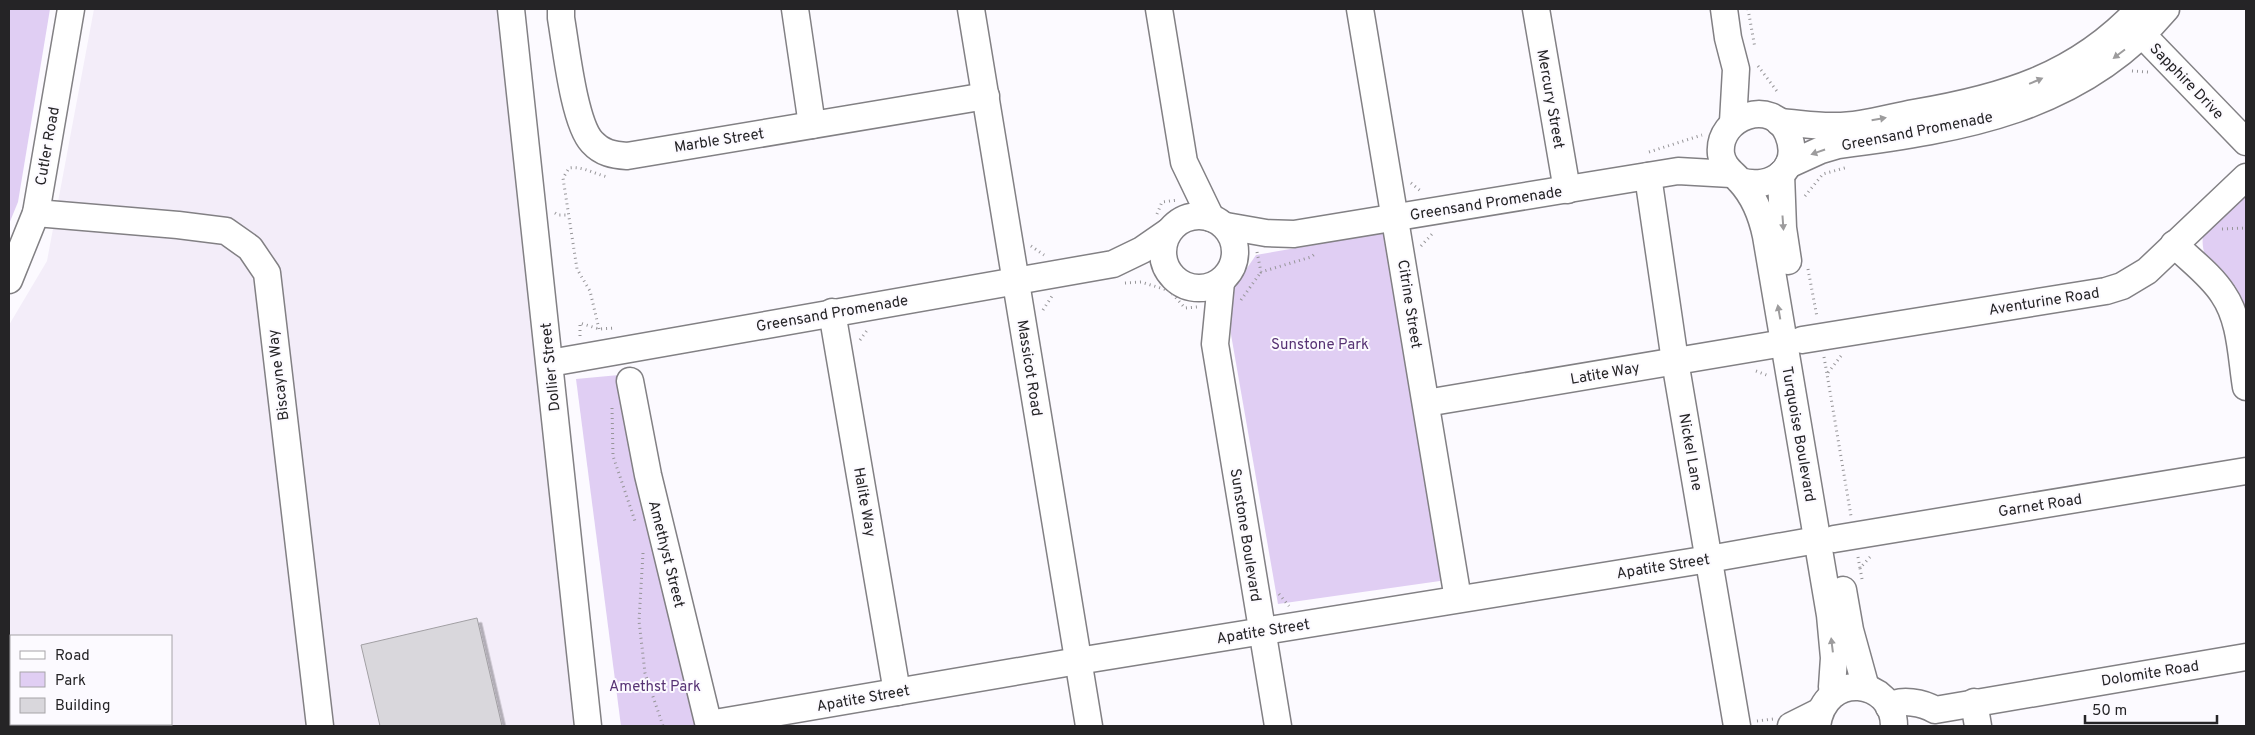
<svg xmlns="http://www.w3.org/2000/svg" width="2255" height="735" viewBox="0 0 2255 735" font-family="Overpass,sans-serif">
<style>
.built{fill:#f3edf9;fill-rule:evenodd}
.green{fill:#e0cef3}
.building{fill:#d9d7dc;stroke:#a19fa3;filter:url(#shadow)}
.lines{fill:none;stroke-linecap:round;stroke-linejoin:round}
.minor-casing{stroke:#828084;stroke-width:29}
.path{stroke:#969598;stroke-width:3;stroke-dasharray:1 4;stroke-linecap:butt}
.minor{stroke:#fff;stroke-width:26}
.oneway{fill:#9d9c9d}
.labels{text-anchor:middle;stroke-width:4;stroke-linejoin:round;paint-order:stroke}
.street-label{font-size:15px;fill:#252426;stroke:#fcfaff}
.park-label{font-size:15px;fill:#573374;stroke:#fcfaff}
</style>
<defs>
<filter id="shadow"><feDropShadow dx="4.5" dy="4.5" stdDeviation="0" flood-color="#0004"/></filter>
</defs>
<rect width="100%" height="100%" fill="#fcfaff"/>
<path class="built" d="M94,9H524L596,726H9V325L47,261ZM11,636H171V724H11Z"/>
<g class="green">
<path d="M9,9H50L18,202L9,224Z"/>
<path d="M2246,189V306L2240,302C2225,283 2199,262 2203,236Z"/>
<path d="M1388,232L1447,580L1278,604L1225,300L1256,255Z"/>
<path d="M619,375L704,726H621L576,379Z"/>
</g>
<path class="building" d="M477,618L502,726H380L361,645Z"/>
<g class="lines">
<defs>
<g id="minor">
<path d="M511,9L588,726"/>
<path d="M561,9V18C566,47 574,123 592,142C602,153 613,155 627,156L986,96"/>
<path d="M795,9L812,125"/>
<path d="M971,9L1089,726"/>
<path d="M1159,9L1184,162L1211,218"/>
<path d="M1360,9L1458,599"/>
<path d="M1536,9L1567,190"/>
<path d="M1724,9L1728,38L1736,69L1733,122"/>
<path d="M2131,23L2246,142"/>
<path d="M1779,122C1796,123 1814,126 1831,126C1858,127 1887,118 1914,113C2002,98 2076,77 2139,9"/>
<path d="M1788,165L1821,150L1838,145C1962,129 2081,110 2166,9"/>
<path d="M1781,174L1783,228L1788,261"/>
<path d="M1648,176L1675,361L1737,726"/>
<path d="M1740,181C1772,191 1802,168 1788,134C1773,97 1717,116 1721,154C1723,167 1732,172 1740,181C1754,196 1762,217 1766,236L1830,615L1834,658L1832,687L1835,693"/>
<path d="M36,213L178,225L226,231L250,248L267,273L320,726"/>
<circle cx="1199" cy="252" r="36"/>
<path d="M1226,226L1266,233L1294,234L1678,171L1731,174"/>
<path d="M2174,244C2190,260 2211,275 2223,294C2241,320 2241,356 2246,387"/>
<path d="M9,280L36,213L71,9"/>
<path d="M1221,282L1215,344L1278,726"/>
<path d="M832,312L897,692"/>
<path d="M1802,340L2106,291L2122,286L2147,271L2246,177"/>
<path d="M550,363L1113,264L1142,250L1168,232"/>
<path d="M630,381L648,475L709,726"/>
<path d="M1426,403L1784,343"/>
<path d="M1834,539L2246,471"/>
<path d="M1843,590L1850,630L1866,688"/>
<path d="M1974,702L1978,726"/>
<path d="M1889,707C1900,698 1924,703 1935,710L2246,657"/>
<path d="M709,724L1078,661L1709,559L1817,540"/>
<path d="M1791,726L1819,712"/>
<path d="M1817,726C1825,669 1894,679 1894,726"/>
</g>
</defs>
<use href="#minor" class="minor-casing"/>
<g class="path">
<path d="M1748,9L1755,48"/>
<path d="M1758,66L1779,94"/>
<path d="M2132,71L2148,72"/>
<path d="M1649,152L1702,135"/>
<path d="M1411,183L1422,192"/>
<path d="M1805,196L1823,174L1848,167"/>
<path d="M555,213L558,215H568"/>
<path d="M1157,214L1162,202L1178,200"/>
<path d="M2222,229L2246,228"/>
<path d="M1031,246L1044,255"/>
<path d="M1421,246L1432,234"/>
<path d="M1257,252L1261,272L1311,257L1316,253"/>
<path d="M1808,269L1817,317"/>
<path d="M1125,283L1141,282L1170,291L1185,308L1197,307"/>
<path d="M1241,300L1261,272"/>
<path d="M1043,310L1052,296"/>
<path d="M599,329L590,291L577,269L563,178L569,168C583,166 594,174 608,177"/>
<path d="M580,336V323L599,329L616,328"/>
<path d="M860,340L868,329"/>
<path d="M1841,356L1827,374L1851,516"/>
<path d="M1824,357L1827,374"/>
<path d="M1756,371L1769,376"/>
<path d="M612,408L613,456L635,521"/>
<path d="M643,553L639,621L645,673L663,726"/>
<path d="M1858,557L1860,568"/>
<path d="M1862,579L1860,568L1872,555"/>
<path d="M1279,594L1289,606"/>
<path d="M1757,721L1773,719"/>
</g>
<use href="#minor" class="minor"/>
</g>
<defs><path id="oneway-solid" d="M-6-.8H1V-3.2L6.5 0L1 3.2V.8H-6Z" transform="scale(1.25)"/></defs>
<g class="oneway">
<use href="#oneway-solid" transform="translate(2119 54) rotate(143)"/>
<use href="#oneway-solid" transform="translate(2036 81) rotate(-23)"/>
<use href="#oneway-solid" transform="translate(1879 119) rotate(-10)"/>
<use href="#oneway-solid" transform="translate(1818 152) rotate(161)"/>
<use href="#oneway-solid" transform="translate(1783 223) rotate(86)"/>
<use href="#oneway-solid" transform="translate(1779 312) rotate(-100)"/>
<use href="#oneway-solid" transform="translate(1832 645) rotate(-97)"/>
</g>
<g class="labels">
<g class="street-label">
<text transform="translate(2187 81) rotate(46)" y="5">Sapphire Drive</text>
<text transform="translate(1551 99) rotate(80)" y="5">Mercury Street</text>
<text transform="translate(1917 131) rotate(-11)" y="5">Greensand Promenade</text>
<text transform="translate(719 140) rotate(-9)" y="5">Marble Street</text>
<text transform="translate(47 146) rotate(-80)" y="5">Cutler Road</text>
<text transform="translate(1486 203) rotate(-9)" y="5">Greensand Promenade</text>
<text transform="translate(2044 301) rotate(-9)" y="5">Aventurine Road</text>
<text transform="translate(1410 304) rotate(81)" y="5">Citrine Street</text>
<text transform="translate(832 313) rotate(-10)" y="5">Greensand Promenade</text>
<text transform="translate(550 367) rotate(-96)" y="5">Dollier Street</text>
<text transform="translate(1030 368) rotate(81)" y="5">Massicot Road</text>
<text transform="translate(1605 373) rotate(-10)" y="5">Latite Way</text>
<text transform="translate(278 375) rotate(-97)" y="5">Biscayne Way</text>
<text transform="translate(1799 434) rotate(80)" y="5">Turquoise Boulevard</text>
<text transform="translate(1691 452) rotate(80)" y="5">Nickel Lane</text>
<text transform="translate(865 502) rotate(80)" y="5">Halite Way</text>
<text transform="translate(2040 505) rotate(-9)" y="5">Garnet Road</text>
<text transform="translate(1246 535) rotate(81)" y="5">Sunstone Boulevard</text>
<text transform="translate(667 554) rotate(76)" y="5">Amethyst Street</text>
<text transform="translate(1663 566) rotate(-9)" y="5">Apatite Street</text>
<text transform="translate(1263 631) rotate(-9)" y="5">Apatite Street</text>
<text transform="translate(2150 673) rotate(-9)" y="5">Dolomite Road</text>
<text transform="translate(863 698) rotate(-10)" y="5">Apatite Street</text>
</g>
<g class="park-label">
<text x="1320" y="349">Sunstone Park</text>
<text x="655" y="691">Amethst Park</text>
</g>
</g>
<rect width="2255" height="735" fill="none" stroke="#252426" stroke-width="20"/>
<rect x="10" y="635" width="162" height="90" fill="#fcfaff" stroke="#a6a4a8"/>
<rect x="20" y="651" width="25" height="8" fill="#ffffff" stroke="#a6a4a8"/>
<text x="55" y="660" font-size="15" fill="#252426">Road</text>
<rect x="20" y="672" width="25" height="15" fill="#e0cef3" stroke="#a6a4a8"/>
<text x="55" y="685" font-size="15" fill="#252426">Park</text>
<rect x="20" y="698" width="25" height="15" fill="#d9d7dc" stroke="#a6a4a8"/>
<text x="55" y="710" font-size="15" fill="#252426">Building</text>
<path d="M2085 715v8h132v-8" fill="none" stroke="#252426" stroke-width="2.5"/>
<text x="2092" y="715" font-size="15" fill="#252426" stroke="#fcfaff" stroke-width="4" paint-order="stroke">50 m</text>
</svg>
